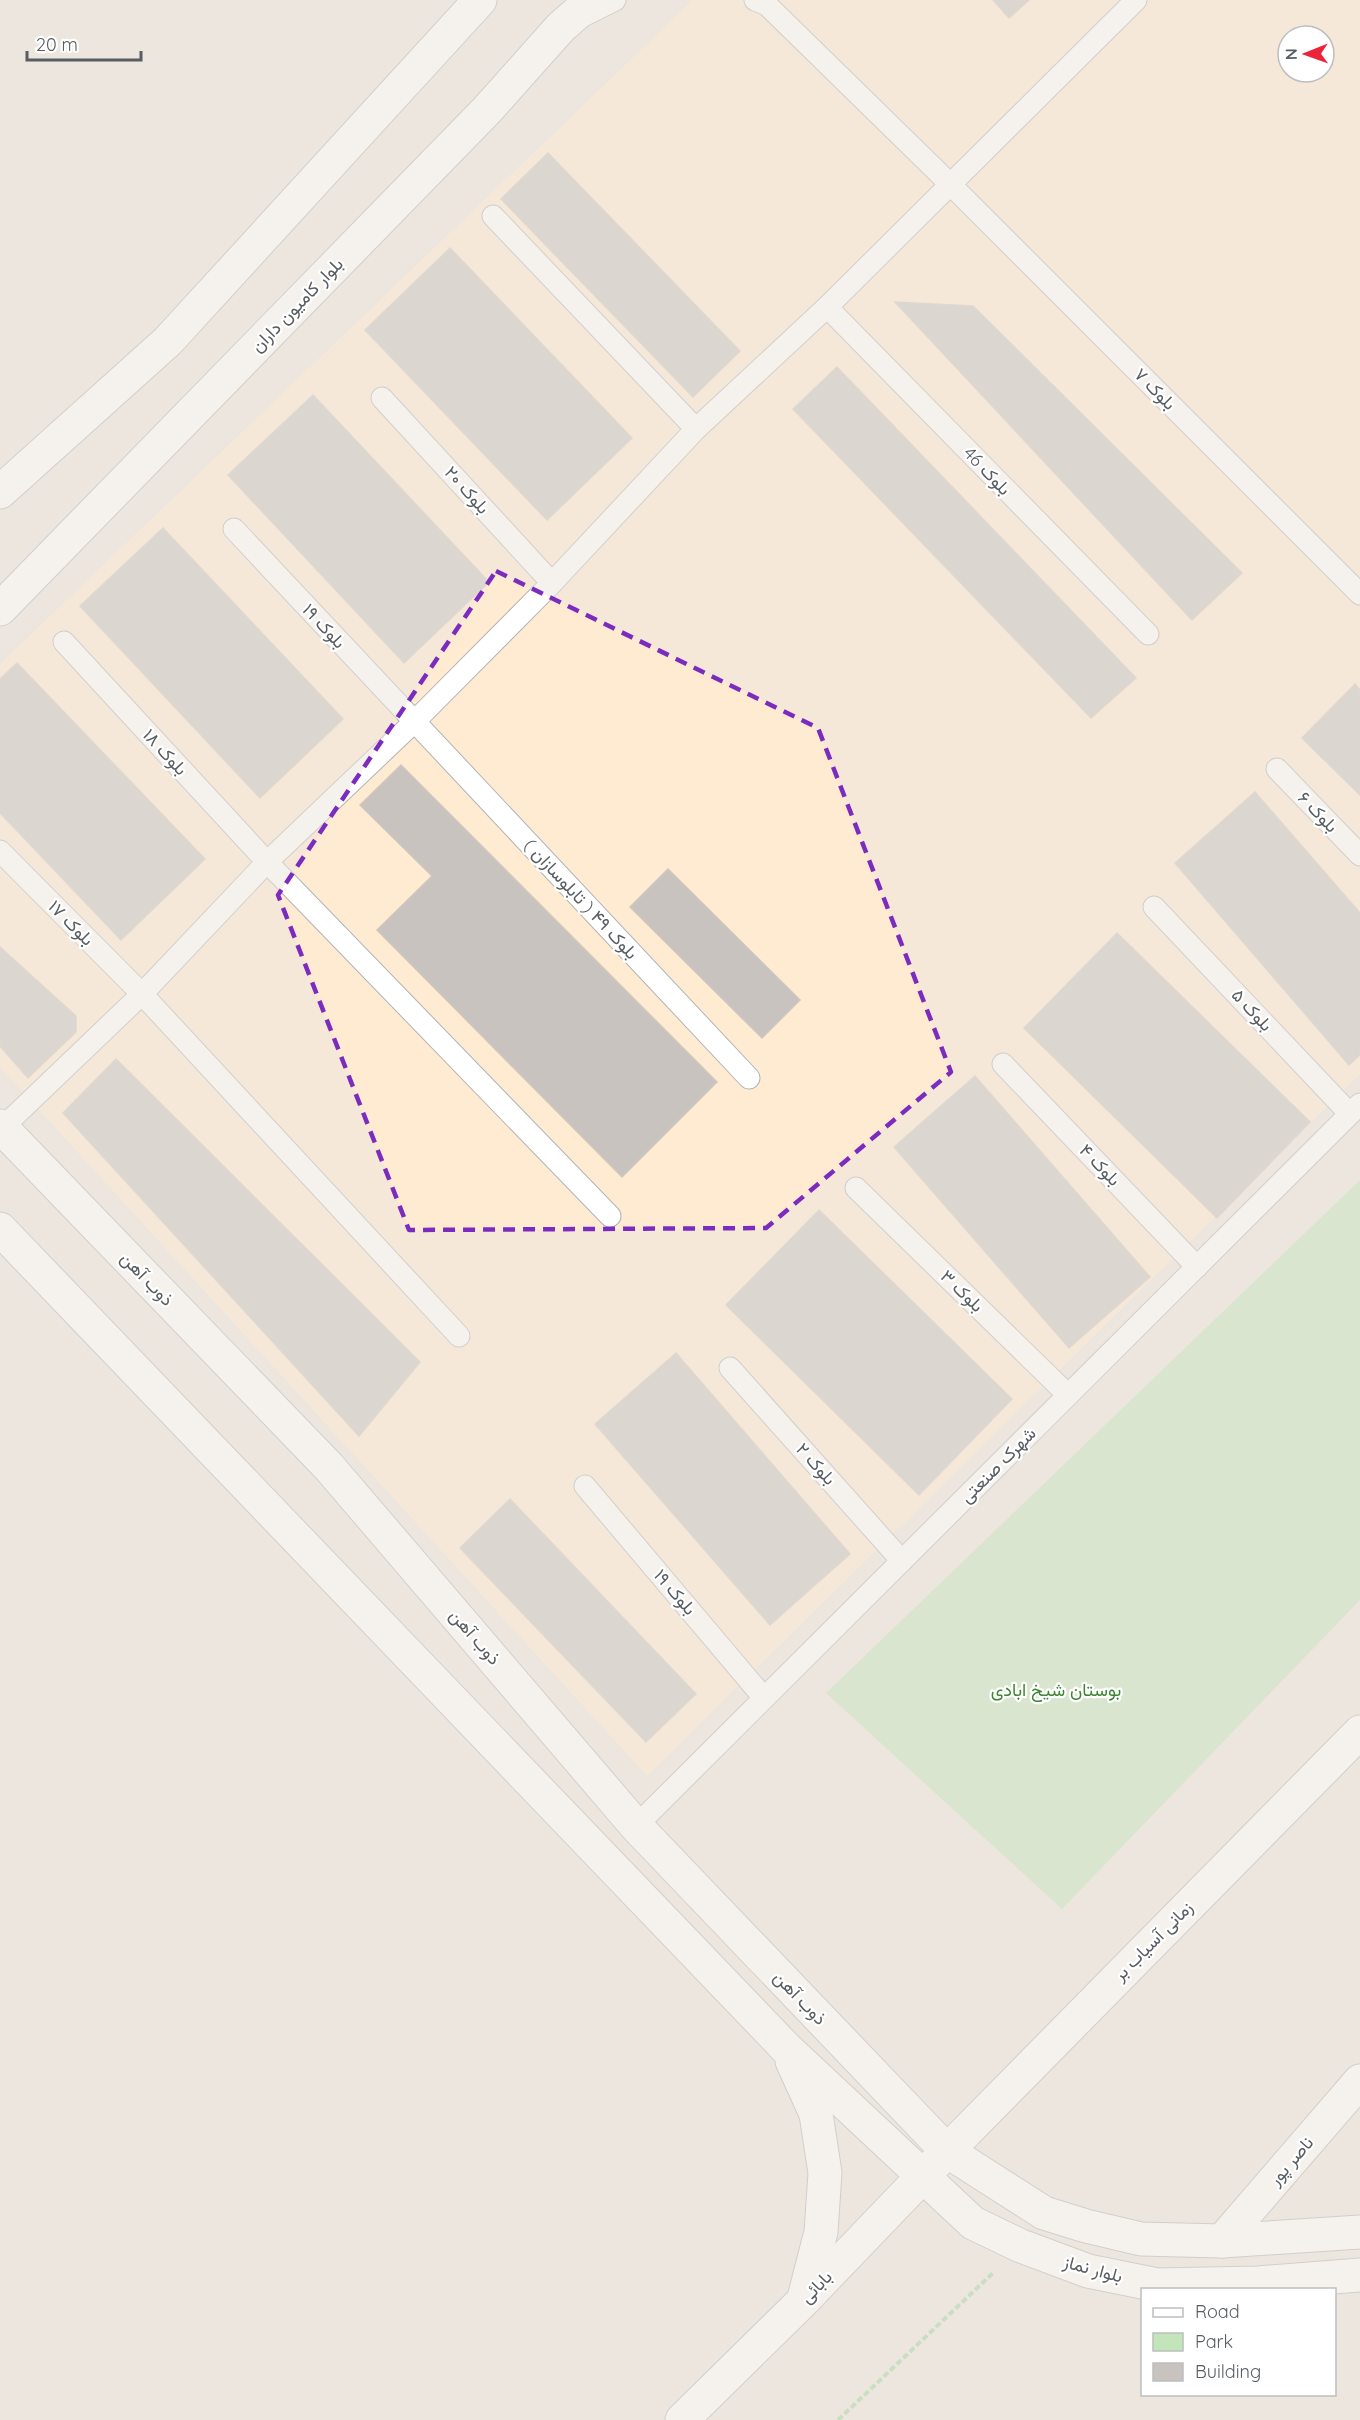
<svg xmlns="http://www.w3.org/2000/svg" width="1360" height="2420" viewBox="0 0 1360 2420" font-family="Quicksand,Vazirmatn,sans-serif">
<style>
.commercial{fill:#feebd1;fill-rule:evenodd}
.green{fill:#c2e5ba}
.building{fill:#c8c3be;stroke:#d0c7bd;stroke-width:1.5}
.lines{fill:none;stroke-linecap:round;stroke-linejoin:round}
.lane-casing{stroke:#b0b4b7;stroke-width:23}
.street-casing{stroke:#b0b4b7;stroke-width:35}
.secondary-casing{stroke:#afb4b8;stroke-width:35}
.path{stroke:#9dd7a1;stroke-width:4;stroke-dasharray:6 3;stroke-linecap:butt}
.lane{stroke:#fff;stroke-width:21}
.street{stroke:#fff;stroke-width:33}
.secondary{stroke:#fff;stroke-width:33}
.marked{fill:none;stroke:#7b2cbf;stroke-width:4.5;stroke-dasharray:12 8;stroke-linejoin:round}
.labels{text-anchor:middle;stroke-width:4.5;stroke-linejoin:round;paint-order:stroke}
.street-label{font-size:18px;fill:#585d61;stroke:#fff}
.park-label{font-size:18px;fill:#3e8532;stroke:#fff}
</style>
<rect width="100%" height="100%" fill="#ece6df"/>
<path class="commercial" d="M693,0H1360V1074L647,1776L0,1067V664ZM1288,36H1324V72H1288Z"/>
<path class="green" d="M1360,1180V1600L1062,1909L826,1693Z"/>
<g class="building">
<path d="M993,0H1029L1009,18Z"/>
<path d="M548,153L740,351L693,397L501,199Z"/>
<path d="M450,248L632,438L547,520L365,330Z"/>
<path d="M895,302L973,306L1242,573L1192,620Z"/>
<path d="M837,367L1136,678L1091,718L793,409Z"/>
<path d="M313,395L489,582L404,663L228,475Z"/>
<path d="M163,528L343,719L260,798L80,606Z"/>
<path d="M17,663L205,859L121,940L0,813V679Z"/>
<path d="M1355,684L1360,690V795L1302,738Z"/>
<path d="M401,765L717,1082L622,1177L377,930L432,876L360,805Z"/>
<path d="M1255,792L1360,913V1055L1349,1065L1175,863Z"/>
<path d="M668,869L800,1000L762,1038L630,907Z"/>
<path d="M1117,933L1310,1122L1217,1218L1024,1028Z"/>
<path d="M0,947L76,1016V1032L28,1078L0,1046Z"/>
<path d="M116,1059L420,1362L359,1436L63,1113Z"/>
<path d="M975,1076L1150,1277L1069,1348L894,1147Z"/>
<path d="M819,1210L1012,1399L919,1495L726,1305Z"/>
<path d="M676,1353L850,1554L770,1625L595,1424Z"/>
<path d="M510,1499L696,1694L646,1742L460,1548Z"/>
</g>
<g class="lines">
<defs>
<g id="lane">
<path d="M755,0L767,5L950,184L1360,594"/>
<path d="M583,16L615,0"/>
<path d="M493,216L696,429"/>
<path d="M827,307L1148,634"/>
<path d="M382,398L552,583"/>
<path d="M234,529L749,1078"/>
<path d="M64,642L267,862L610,1216"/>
<path d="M1277,769L1360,855"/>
<path d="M0,851L142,994L459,1336"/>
<path d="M1154,907L1350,1114"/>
<path d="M1003,1064L1197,1267"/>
<path d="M2,1128L142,994L267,862L414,722L552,583L696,429L827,307L1136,0"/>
<path d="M856,1188L1068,1395"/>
<path d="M730,1368L902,1561"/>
<path d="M585,1486L764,1698"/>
<path d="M636,1826L1360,1104"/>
</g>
<path id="street" d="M1222,2241L1360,2081"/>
<g id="secondary">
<path d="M0,492L168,341L480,0"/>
<path d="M0,609L487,110L561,27L592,0"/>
<path d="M0,1126L329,1467L636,1826L947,2151L1044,2213L1086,2226L1141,2239L1222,2241L1360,2232"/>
<path d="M0,1229L786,2048L973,2223L1021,2246L1088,2271L1157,2285L1258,2283L1360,2275"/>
<path d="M792,2061L816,2114L825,2173L821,2232L804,2298"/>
<path d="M682,2420L804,2300L947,2151L1360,1732"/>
</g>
</defs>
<use href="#lane" class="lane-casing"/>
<use href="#street" class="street-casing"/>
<use href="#secondary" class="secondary-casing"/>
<path class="path" d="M838,2420L994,2272"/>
<use href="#lane" class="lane"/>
<use href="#street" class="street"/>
<use href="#secondary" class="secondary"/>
</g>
<path d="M0 0H1360V2420H0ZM496,571L818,728L951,1072L766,1228L409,1230L278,895Z" fill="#ece6df" fill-opacity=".55" fill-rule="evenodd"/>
<path class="marked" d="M496,571L818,728L951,1072L766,1228L409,1230L278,895Z"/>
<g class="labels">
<g class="street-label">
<text transform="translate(297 305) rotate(-46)" y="6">بلوار کامیون داران</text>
<text transform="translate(1155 389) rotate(45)" y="6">بلوک ۷</text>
<text transform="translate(987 471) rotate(46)" y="6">بلوک 46</text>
<text transform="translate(467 490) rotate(48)" y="6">بلوک ۲۰</text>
<text transform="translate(324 626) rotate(47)" y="6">بلوک ۱۹</text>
<text transform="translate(165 752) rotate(47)" y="6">بلوک ۱۸</text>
<text transform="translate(1318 812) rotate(46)" y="6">بلوک ۶</text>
<text transform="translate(581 899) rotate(47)" y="6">بلوک ۴۹ ( تابلوسازان )</text>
<text transform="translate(71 923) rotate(45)" y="6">بلوک ۱۷</text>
<text transform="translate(1252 1010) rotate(47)" y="6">بلوک ۵</text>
<text transform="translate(1100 1165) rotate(46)" y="6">بلوک ۴</text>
<text transform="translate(147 1279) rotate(46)" y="6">ذوب آهن</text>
<text transform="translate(962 1291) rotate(44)" y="6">بلوک ۳</text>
<text transform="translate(816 1464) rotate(48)" y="6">بلوک ۲</text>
<text transform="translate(998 1465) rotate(-45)" y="6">شهرک صنعتی</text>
<text transform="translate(675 1592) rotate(49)" y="6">بلوک ۱۹</text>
<text transform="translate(475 1637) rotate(49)" y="6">ذوب آهن</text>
<text transform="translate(1153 1941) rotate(-45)" y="6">زمانی آسیاب بر</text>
<text transform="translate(800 1998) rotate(46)" y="6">ذوب آهن</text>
<text transform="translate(1291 2161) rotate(-49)" y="6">ناصر پور</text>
<text transform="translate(1093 2269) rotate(15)" y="6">بلوار نماز</text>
<text transform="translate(816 2287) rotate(-46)" y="6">بابائی</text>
</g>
<g class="park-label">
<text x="1056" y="1696">بوستان شیخ ابادی</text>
</g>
</g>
<rect x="1141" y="2288" width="195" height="108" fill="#ffffff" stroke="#bcbec0" stroke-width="1.5"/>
<rect x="1153" y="2308" width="30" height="9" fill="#ffffff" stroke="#bcbec0" stroke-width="1.5"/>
<text x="1195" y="2318" font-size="18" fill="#585d61">Road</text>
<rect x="1153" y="2333" width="30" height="18" fill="#c2e5ba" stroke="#bcbec0" stroke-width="1.5"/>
<text x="1195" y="2348" font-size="18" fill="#585d61">Park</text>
<rect x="1153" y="2363" width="30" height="18" fill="#c8c3be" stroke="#bcbec0" stroke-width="1.5"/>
<text x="1195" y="2378" font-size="18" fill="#585d61">Building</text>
<g transform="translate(1306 54) rotate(269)"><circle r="28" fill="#ffffff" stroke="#bcbec0" stroke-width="1.5"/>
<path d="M0-4.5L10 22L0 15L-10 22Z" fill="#ec243b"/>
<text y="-9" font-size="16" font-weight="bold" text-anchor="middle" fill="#585d61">N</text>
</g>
<path d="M27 51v9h114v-9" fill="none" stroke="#585d61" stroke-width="3"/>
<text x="36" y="51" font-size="18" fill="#585d61" stroke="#ffffff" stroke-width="4.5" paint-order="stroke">20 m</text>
</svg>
